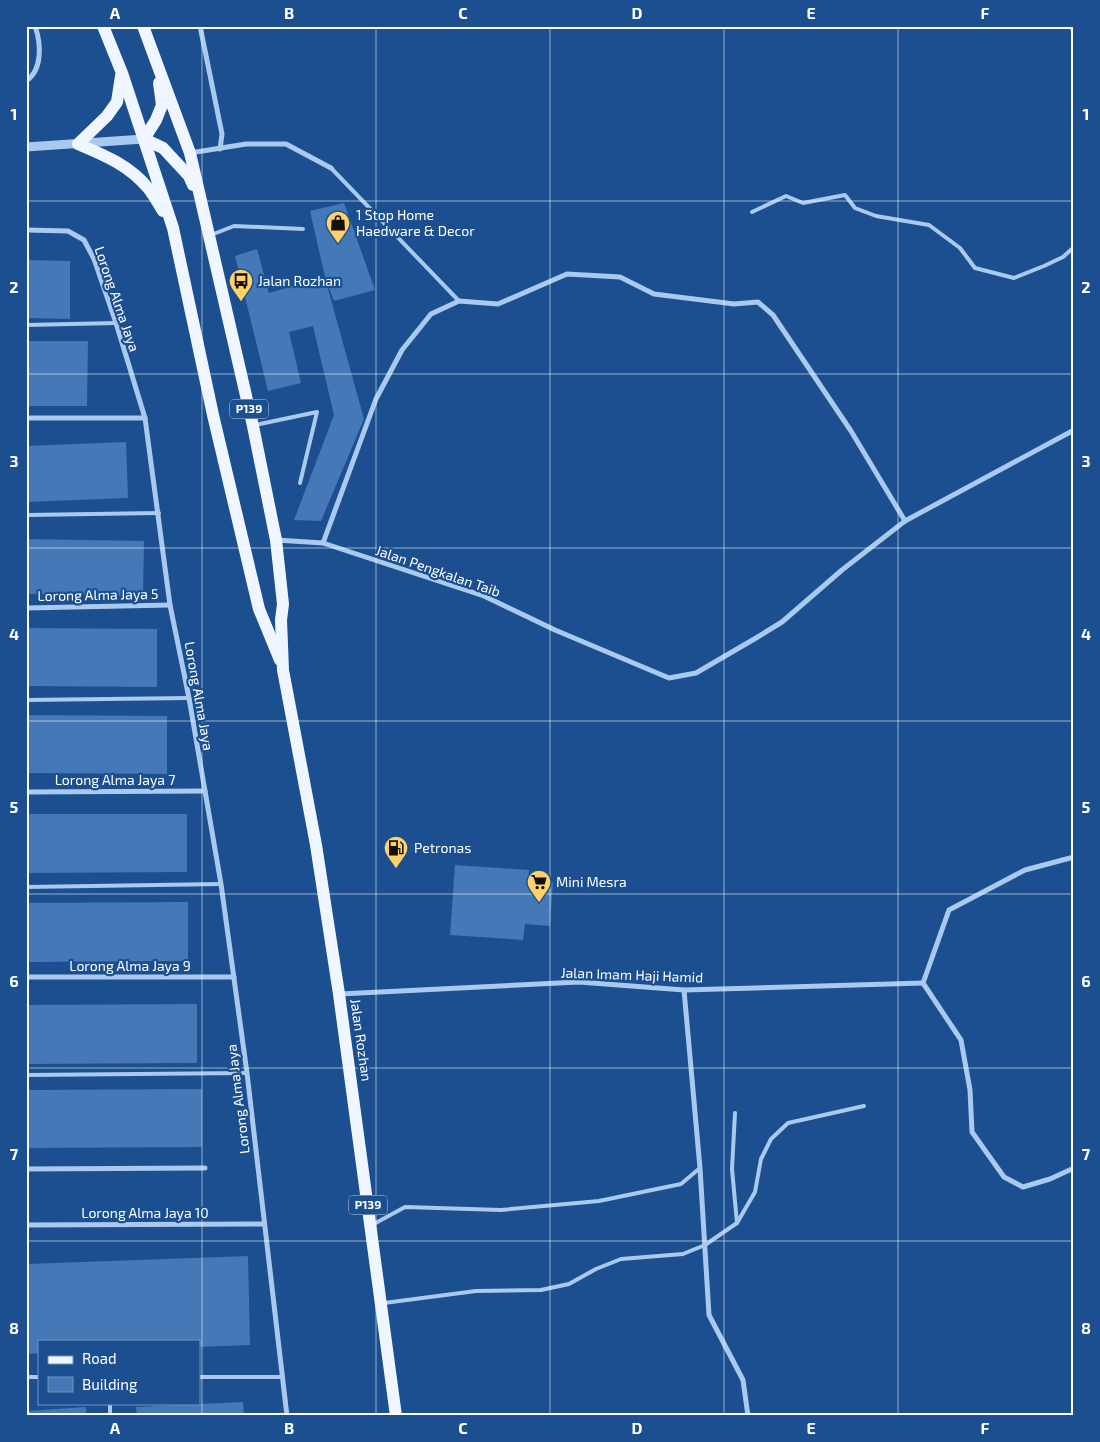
<svg xmlns="http://www.w3.org/2000/svg" width="1100" height="1442" viewBox="0 0 1100 1442" font-family="'Exo 2',sans-serif">
<style>
.building{fill:#4478b7}
.lines{fill:none;stroke-linecap:round;stroke-linejoin:round}
.service{stroke:#a9c9ee;stroke-width:4}
.minor{stroke:#a9c9ee;stroke-width:5}
.tertiary{stroke:#a9c9ee;stroke-width:9}
.primary{stroke:#f0f6ff;stroke-width:12}
.grid{fill:none;stroke:#fff;stroke-width:1;stroke-opacity:0.55}
.labels{text-anchor:middle;stroke-width:4.5;stroke-linejoin:round;paint-order:stroke}
.shield{fill:#1b4f8f;stroke:#bbcadd;stroke-width:1}
.shield-label{font-size:12px;font-weight:bold;fill:#fff}
.poi-label{font-size:14px;fill:#fff;stroke:#1b4f8f;text-anchor:start}
.street-label{font-size:14px;fill:#fff;stroke:#1b4f8f}
.neatline{fill:none;stroke:#fff;stroke-width:2}
.grid-label{font-size:16px;text-anchor:middle;font-weight:bold;fill:#fff}
</style>
<rect width="100%" height="100%" fill="#1b4f8f"/>
<g class="building">
<path d="M344,203L375,290L334,301L325,278L364,419L321,521L294,520L334,415L313,326L289,332L301,383L268,391L235,256L257,249L269,293L325,277L310,211Z"/>
<path d="M26,260L70,261V319L26,318Z"/>
<path d="M26,341H88L87,406H26Z"/>
<path d="M126,442L128,498L26,502V446Z"/>
<path d="M26,539L144,541L143,596L26,594Z"/>
<path d="M26,628L157,629V687L26,686Z"/>
<path d="M26,715L167,716V774L26,773Z"/>
<path d="M26,814H187V872L26,873Z"/>
<path d="M455,865L529,870L528,881L553,882L550,926L525,924L523,940L450,935Z"/>
<path d="M188,902V961L26,962V903Z"/>
<path d="M197,1004V1063L26,1064V1005Z"/>
<path d="M202,1089V1147L26,1148V1090Z"/>
<path d="M248,1256L250,1345L199,1347V1341H39V1353L26,1354V1264Z"/>
<path d="M243,1402L244,1416H137L136,1407Z"/>
<path d="M86,1407V1416H26V1411Z"/>
</g>
<g class="lines">
<g class="service">
<path d="M331,168L459,301"/>
<path d="M752,212L786,196L803,203L845,195L855,208L876,216L929,225L960,248L975,268L1014,278L1044,266L1063,257L1074,247"/>
<path d="M211,235L234,226L303,229"/>
<path d="M26,325L116,323"/>
<path d="M255,425L317,412L300,483"/>
<path d="M26,515L159,513"/>
<path d="M26,700L189,698"/>
<path d="M26,887L221,884"/>
<path d="M26,1075L247,1073"/>
<path d="M735,1113L732,1169L737,1223"/>
<path d="M372,1225L405,1207L501,1210L599,1201L681,1184L700,1168"/>
<path d="M384,1303L476,1291L541,1290L569,1284L596,1269L621,1259L683,1254L705,1245L737,1223L755,1192L761,1159L771,1139L788,1123L864,1106"/>
<path d="M26,1377H39"/>
<path d="M199,1377H283"/>
<path d="M110,1403V1416"/>
</g>
<g class="minor">
<path d="M200,26L222,134L220,149"/>
<path d="M1071,26L1074,31"/>
<path d="M26,81C43,70 41,43 35,26"/>
<path d="M190,153L246,144H286L331,168"/>
<path d="M26,230L68,231L84,240L94,259L116,323L145,418L170,605L189,698L221,884L247,1073L287,1416"/>
<path d="M26,418H145"/>
<path d="M276,540L323,543L484,596L555,630L669,678L696,673L756,638L782,622L842,570L905,521L1074,430"/>
<path d="M323,543L376,399L402,350L431,314L459,301L498,304L567,274L620,277L654,294L734,304L758,302L773,315L851,431L905,521"/>
<path d="M26,608L170,605"/>
<path d="M26,792L205,791"/>
<path d="M26,977H234"/>
<path d="M923,983L961,1040L970,1090L972,1132L1004,1177L1023,1187L1050,1179L1074,1168"/>
<path d="M923,983L949,910L1025,870L1074,857"/>
<path d="M684,990L700,1168L709,1315L743,1380L748,1416"/>
<path d="M340,994L579,982L684,990L923,983"/>
<path d="M26,1169L205,1168"/>
<path d="M26,1225L264,1224"/>
</g>
<path class="tertiary" d="M26,147L144,139"/>
<g class="primary">
<path d="M103,26L122,73L173,228L213,415L259,609L280,660"/>
<path d="M143,26L190,153L253,426L276,540L283,604L281,620L283,670L316,845L339,994L396,1416"/>
<path d="M121,76L117,102L107,116L78,144C104,155 129,165 148,188C153,194 158,203 163,211"/>
<path d="M144,139L156,120L162,105L159,83"/>
<path d="M144,139L163,148L189,176L193,185"/>
</g>
</g>
<path class="grid" d="M202,26V1416M376,26V1416M550,26V1416M724,26V1416M898,26V1416M26,201H1074M26,374H1074M26,548H1074M26,721H1074M26,894H1074M26,1068H1074M26,1241H1074"/>
<defs>
<symbol id="shop-pin" viewBox="-11 -11 22 30"><path d="M0 17L-7.5 6A9.5 9.5 0 1 1 7.5 6Z" fill="#ffd166" stroke="#1b4f8f"/><path d="M-5-2.5h2.3a2.7 3.5 0 0 1 5.4 0H5L5.5 6h-11ZM-1.5-2.5h3a1.5 2.3 0 0 0-3 0Z" fill="#111"/></symbol>
<symbol id="bus-pin" viewBox="-11 -11 22 30"><path d="M0 17L-7.5 6A9.5 9.5 0 1 1 7.5 6Z" fill="#ffd166" stroke="#1b4f8f"/><path d="M-5-6H5V4H4V6H2V4H-2V6H-4V4H-5ZM-3.5-4V0h7V-4ZM-3.5 1.2v1.5H-2V1.2ZM2 1.2v1.5H3.5V1.2Z" fill="#111"/></symbol>
<symbol id="fuel-pin" viewBox="-11 -11 22 30"><path d="M0 17L-7.5 6A9.5 9.5 0 1 1 7.5 6Z" fill="#ffd166" stroke="#1b4f8f"/><path d="M-5.5-6h7V0h2V4h1.3V-2.5L3-4.5l.8-.8L6-3V5H2.5V1h-1V6h-7ZM-4.2-4.7v3.2H.2V-4.7Z" fill="#111"/></symbol>
<symbol id="supermarket-pin" viewBox="-11 -11 22 30"><path d="M0 17L-7.5 6A9.5 9.5 0 1 1 7.5 6Z" fill="#ffd166" stroke="#1b4f8f"/><path d="M-6-5.5h2.5l.6 2H6L4.5 2H-2.5L-4.4-4H-6ZM-1.5 3.2a1.3 1.3 0 1 0 .1 0ZM3 3.2a1.3 1.3 0 1 0 .1 0Z" fill="#111"/></symbol>
</defs>
<g fill-rule="evenodd">
<use href="#shop-pin" x="324" y="209" width="28" height="38"/>
<use href="#bus-pin" x="227" y="267" width="28" height="38"/>
<use href="#fuel-pin" x="382" y="834" width="28" height="38"/>
<use href="#supermarket-pin" x="525" y="868" width="28" height="38"/>
</g>
<g class="labels">
<g class="shield">
<rect x="230" y="399.5" width="38" height="19" rx="4"/>
<rect x="349" y="1195.5" width="38" height="19" rx="4"/>
</g>
<g class="shield-label">
<text x="249" y="413">P139</text>
<text x="368" y="1209">P139</text>
</g>
<g class="poi-label">
<text x="356" y="220">1 Stop Home<tspan x="356" dy="16">Haedware &amp; Decor</tspan></text>
<text x="258" y="286">Jalan Rozhan</text>
<text x="414" y="853">Petronas</text>
<text x="556" y="887">Mini Mesra</text>
</g>
<g class="street-label">
<text transform="translate(117 299) rotate(71)" y="5">Lorong Alma Jaya</text>
<text transform="translate(438 571) rotate(19)" y="5">Jalan Pengkalan Taib</text>
<text transform="translate(98 595) rotate(-1)" y="5">Lorong Alma Jaya 5</text>
<text transform="translate(199 696) rotate(80)" y="5">Lorong Alma Jaya</text>
<text x="115" y="785">Lorong Alma Jaya 7</text>
<text x="130" y="971">Lorong Alma Jaya 9</text>
<text transform="translate(632 975) rotate(2)" y="5">Jalan Imam Haji Hamid</text>
<text transform="translate(361 1040) rotate(82)" y="5">Jalan Rozhan</text>
<text transform="translate(238 1099) rotate(-97)" y="5">Lorong Alma Jaya</text>
<text x="145" y="1218">Lorong Alma Jaya 10</text>
</g>
</g>
<rect width="1100" height="1442" fill="none" stroke="#1b4f8f" stroke-width="55"/>
<rect x="38" y="1340" width="162" height="65" fill="#1b4f8f" stroke="#7695bc"/>
<rect x="48" y="1356" width="25" height="8" fill="#f0f6ff" stroke="#7695bc"/>
<text x="82" y="1364" font-size="15" fill="#ffffff">Road</text>
<rect x="48" y="1377" width="25" height="15" fill="#4478b7" stroke="#7695bc"/>
<text x="82" y="1390" font-size="15" fill="#ffffff">Building</text>
<rect x="28" y="28" width="1044" height="1386" class="neatline"/>
<g class="grid-label">
<text x="115" y="19">A</text>
<text x="289" y="19">B</text>
<text x="463" y="19">C</text>
<text x="637" y="19">D</text>
<text x="811" y="19">E</text>
<text x="985" y="19">F</text>
<text x="14" y="120">1</text>
<text x="1086" y="120">1</text>
<text x="14" y="293">2</text>
<text x="1086" y="293">2</text>
<text x="14" y="467">3</text>
<text x="1086" y="467">3</text>
<text x="14" y="640">4</text>
<text x="1086" y="640">4</text>
<text x="14" y="813">5</text>
<text x="1086" y="813">5</text>
<text x="14" y="987">6</text>
<text x="1086" y="987">6</text>
<text x="14" y="1160">7</text>
<text x="1086" y="1160">7</text>
<text x="14" y="1334">8</text>
<text x="1086" y="1334">8</text>
<text x="115" y="1434">A</text>
<text x="289" y="1434">B</text>
<text x="463" y="1434">C</text>
<text x="637" y="1434">D</text>
<text x="811" y="1434">E</text>
<text x="985" y="1434">F</text>
</g>
</svg>
